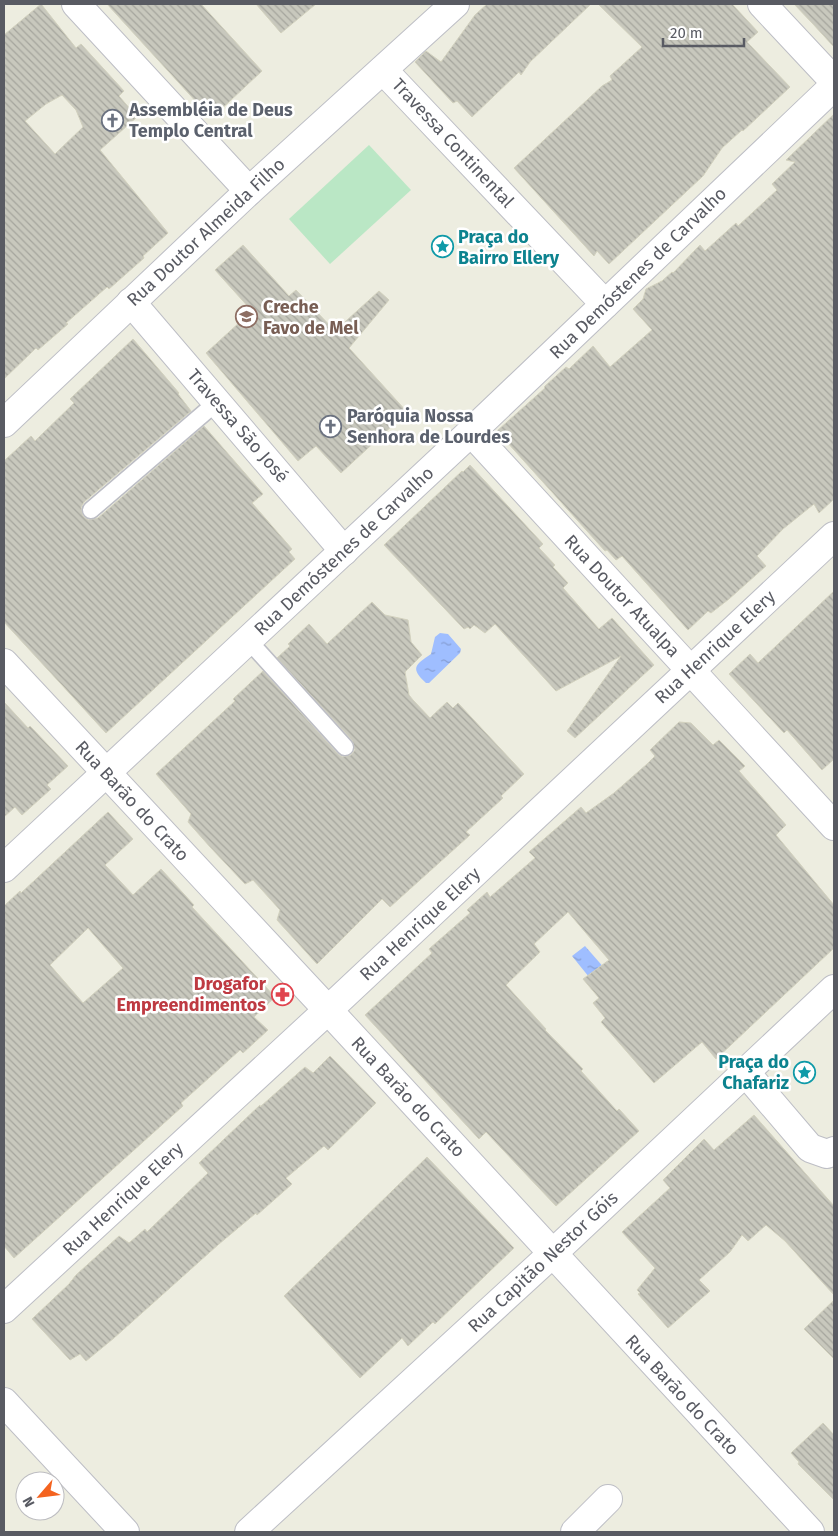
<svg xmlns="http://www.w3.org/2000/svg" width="838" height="1536" viewBox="0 0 838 1536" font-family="'Fira Sans',sans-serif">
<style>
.garden{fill:#bae7c5}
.water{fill:url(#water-ripples)}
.building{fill:url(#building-back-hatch);stroke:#d2d1be;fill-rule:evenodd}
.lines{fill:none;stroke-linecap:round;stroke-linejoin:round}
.lane-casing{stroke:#bdbec5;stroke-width:19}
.street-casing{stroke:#bdbec5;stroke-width:30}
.lane{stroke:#fff;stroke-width:16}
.street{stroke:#fff;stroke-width:28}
.labels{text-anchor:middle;stroke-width:5;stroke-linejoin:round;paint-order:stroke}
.worship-label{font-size:18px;font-weight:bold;fill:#5b616d;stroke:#fff;text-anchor:start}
.street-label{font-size:18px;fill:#595b63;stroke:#fff}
.culture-label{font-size:18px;font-weight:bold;fill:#0d838f;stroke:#fff;text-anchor:start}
.education-label{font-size:18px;font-weight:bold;fill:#785e54;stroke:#fff;text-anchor:start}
.health-label{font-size:18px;font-weight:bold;fill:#be3a42;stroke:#fff;text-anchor:end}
</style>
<defs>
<pattern id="water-ripples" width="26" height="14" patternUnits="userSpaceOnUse" patternTransform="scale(1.25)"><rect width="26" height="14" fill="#9fbeff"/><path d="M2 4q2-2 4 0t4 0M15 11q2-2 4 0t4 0" fill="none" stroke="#859dd2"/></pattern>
<pattern id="building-back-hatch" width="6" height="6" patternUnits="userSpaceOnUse" patternTransform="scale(1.25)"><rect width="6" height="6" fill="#c8c8bd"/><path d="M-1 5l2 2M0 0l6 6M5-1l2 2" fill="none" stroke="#a5a59d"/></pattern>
</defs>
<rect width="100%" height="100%" fill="#edede0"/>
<path class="garden" d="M369,145L411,190L330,264L289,219Z"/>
<g class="water">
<path d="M440,633L448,634L461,649L460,653L429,683H426C410,668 415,665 431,654L435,637Z"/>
<path d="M585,946L606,970L593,982L572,956Z"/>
</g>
<g class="building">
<path d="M41,4L76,48L81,44L124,91L119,96L137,117L100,150L168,233L143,256L144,258L109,289L107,287L66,323L68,324L38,350L36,348L4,379V35ZM62,95L76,110L83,127L55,154L25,121L46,104Z"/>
<path d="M107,4H201L262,71L215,115L204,102L200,106Z"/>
<path d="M256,4H316L281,33Z"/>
<path d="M487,4H591L530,62L521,75L519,72L472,117L457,101L453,103L415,62L426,51L441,62L475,15Z"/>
<path d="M598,4H732L758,32L747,42L790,87L743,131L742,130L722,148L703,176L609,264L597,251L594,256L514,168L602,86L612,80L610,76L642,47Z"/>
<path d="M794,4H834V47L813,24Z"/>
<path d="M834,114V499L819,513L814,504L783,529L757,556L766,566L729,599L711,613L708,611L688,630L622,556L616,560L607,550L605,551L497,431L545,388L544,387L566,367L569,369L593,346L610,367L652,330L633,309L643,299L646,289L662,281L672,272L673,273L700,245L705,251L736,223L738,226L777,190L772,184L795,162L786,160Z"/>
<path d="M243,245L289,296L296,290L335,331L379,291L389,300L349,348L407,412L341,473L316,446L298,461L206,353L252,311L215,270Z"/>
<path d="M133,339L179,393L178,394L191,411L84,502L81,507L83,516L88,520L98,518L204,426L263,494L252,503L292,549L289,552L295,559L106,733L4,622V461L31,436L35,441L74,403L70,399Z"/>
<path d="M470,465L543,544L539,548L555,565L553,567L568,583L563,588L599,629L612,618L654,665L575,738L567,731L621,656L556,691L495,624L485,633L474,625L470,629L468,627L464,629L384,545L462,471L463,472Z"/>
<path d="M834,591V759L822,770L787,730L784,733L729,674L750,654L758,663Z"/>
<path d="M372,602L385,615L408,620L411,642L422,655L405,672L409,695L413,700L430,718L447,702L453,708L458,703L524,774L501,796L503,798L466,832L470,835L390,907L382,899L317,964L277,920L280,910L253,880L245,884L211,848L188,822L191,814L156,774L235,701L233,699L263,671L338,754L342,757L351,755L355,750L352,740L277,658L290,646L288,644L309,624L327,644Z"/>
<path d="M4,702L28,728L30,726L68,766L47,785L51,789L22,815L15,807L4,817Z"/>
<path d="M679,722L691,723L713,745L719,740L745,766L739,771L786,825L776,835L834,905V948L716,1059L702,1042L654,1083L601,1022L605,1018L593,1003L599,998L583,979L609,960L568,912L534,944L540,952L506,985L546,1029L545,1030L583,1069L581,1071L617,1111L619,1109L639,1131L556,1206L486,1132L479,1139L365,1015L432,953L429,949L470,913L467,910L487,892L490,897L535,858L529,852L581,807L586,813L614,793L647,764L655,756L650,750Z"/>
<path d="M108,812L133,839L105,865L133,895L161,869L194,905L192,907L275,997L254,1017L268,1030L243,1053L240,1050L181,1103L183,1106L14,1258L4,1246V906L20,891L21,893ZM88,928L123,968L83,1003L50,965Z"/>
<path d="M330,1056L376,1103L328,1150L324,1146L286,1178L292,1184L257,1215L256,1213L219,1244L114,1338L86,1361L80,1354L70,1360L32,1319L69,1284L76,1275L119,1236L129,1243L145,1229L147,1232L208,1173L199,1163L260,1105V1107L305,1067L313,1073Z"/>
<path d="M754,1115L834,1206V1295L785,1241L766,1225L748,1241L742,1235L730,1252L699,1280L710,1291L668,1328L638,1294L640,1293L637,1290L655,1268L622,1232L670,1188L663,1180L704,1139L714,1150Z"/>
<path d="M427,1157L514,1248L435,1324L433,1322L408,1346L402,1338L360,1378L284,1296Z"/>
<path d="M834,1300V1359L804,1329Z"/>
<path d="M823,1423L834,1435V1500L798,1464L799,1462L791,1453Z"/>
</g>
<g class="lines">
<defs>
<g id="lane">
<path d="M91,510L217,402"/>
<path d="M248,640L345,747"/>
</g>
<g id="street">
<path d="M76,4L249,191"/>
<path d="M762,4L834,81"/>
<path d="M383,70L605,304"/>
<path d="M131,302L344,551"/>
<path d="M4,423L249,191L455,4"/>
<path d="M471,432L834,826"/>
<path d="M4,663L328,1010L810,1532"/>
<path d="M4,868L471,432L834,86"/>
<path d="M746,1073L810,1148L827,1154L834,1151"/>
<path d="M4,1309L328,1010L834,536"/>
<path d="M4,1402L125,1532"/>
<path d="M249,1532L552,1254L834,989"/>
<path d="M575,1532L608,1499"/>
</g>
</defs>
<use href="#lane" class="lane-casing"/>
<use href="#street" class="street-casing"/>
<use href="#lane" class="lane"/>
<use href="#street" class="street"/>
</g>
<defs>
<symbol id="church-ring" viewBox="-11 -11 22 22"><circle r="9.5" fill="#fff" stroke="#6b7280" stroke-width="1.5"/><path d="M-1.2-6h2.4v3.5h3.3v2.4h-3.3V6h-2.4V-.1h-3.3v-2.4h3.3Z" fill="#6b7280"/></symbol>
<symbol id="sight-ring" viewBox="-11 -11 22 22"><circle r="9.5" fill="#fff" stroke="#0f9aa8" stroke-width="1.5"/><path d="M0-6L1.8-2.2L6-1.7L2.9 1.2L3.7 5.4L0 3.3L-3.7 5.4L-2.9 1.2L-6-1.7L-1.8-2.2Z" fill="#0f9aa8"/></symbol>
<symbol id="school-ring" viewBox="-11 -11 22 22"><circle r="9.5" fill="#fff" stroke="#8d6e63" stroke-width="1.5"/><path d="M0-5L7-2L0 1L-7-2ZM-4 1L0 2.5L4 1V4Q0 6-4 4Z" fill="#8d6e63"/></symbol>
<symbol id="pharmacy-ring" viewBox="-11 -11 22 22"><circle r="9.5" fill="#fff" stroke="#e0444e" stroke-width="1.5"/><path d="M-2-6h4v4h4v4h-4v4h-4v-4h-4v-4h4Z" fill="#e0444e"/></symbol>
</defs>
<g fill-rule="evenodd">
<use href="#church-ring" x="100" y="108" width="25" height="25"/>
<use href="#sight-ring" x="430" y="234" width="25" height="25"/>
<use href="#school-ring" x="234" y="304" width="25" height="25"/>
<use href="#church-ring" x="318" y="414" width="25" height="25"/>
<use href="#pharmacy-ring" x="270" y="982" width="25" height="25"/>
<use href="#sight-ring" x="792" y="1060" width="25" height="25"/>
</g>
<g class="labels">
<g class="worship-label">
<text x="129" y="116">Assembléia de Deus<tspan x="129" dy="21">Templo Central</tspan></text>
<text x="347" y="422">Paróquia Nossa<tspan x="347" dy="21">Senhora de Lourdes</tspan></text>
</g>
<g class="street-label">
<text transform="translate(453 143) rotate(47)" y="6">Travessa Continental</text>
<text transform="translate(206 232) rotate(-43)" y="6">Rua Doutor Almeida Filho</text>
<text transform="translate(638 273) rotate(-44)" y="6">Rua Demóstenes de Carvalho</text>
<text transform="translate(238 426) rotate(49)" y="6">Travessa São José</text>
<text transform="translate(344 551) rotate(-43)" y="6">Rua Demóstenes de Carvalho</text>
<text transform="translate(622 596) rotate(47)" y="6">Rua Doutor Atualpa</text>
<text transform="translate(715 647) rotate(-43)" y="6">Rua Henrique Elery</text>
<text transform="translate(132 801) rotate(47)" y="6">Rua Barão do Crato</text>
<text transform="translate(420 924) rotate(-43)" y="6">Rua Henrique Elery</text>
<text transform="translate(408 1097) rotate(47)" y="6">Rua Barão do Crato</text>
<text transform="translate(123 1199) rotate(-43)" y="6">Rua Henrique Elery</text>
<text transform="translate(543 1262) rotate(-43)" y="6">Rua Capitão Nestor Góis</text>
<text transform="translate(682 1395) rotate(47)" y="6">Rua Barão do Crato</text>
</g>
<g class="culture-label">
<text x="458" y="243">Praça do<tspan x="458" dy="21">Bairro Ellery</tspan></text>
<text x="789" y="1068" text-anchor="end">Praça do<tspan x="789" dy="21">Chafariz</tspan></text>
</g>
<g class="education-label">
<text x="263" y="313">Creche<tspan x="263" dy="21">Favo de Mel</tspan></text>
</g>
<g class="health-label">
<text x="266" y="990">Drogafor<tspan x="266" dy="21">Empreendimentos</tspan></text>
</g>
</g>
<rect width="838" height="1536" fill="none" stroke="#595b63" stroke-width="10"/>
<g transform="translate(40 1496) rotate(242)"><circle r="24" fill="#ffffff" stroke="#bdbdc1"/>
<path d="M0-4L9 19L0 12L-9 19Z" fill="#f4631f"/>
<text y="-8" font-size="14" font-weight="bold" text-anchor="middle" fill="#595b63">N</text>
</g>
<path d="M663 38v8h81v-8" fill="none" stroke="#595b63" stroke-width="2.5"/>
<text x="670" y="38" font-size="15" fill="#595b63" stroke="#ffffff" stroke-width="4" paint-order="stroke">20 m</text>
</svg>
